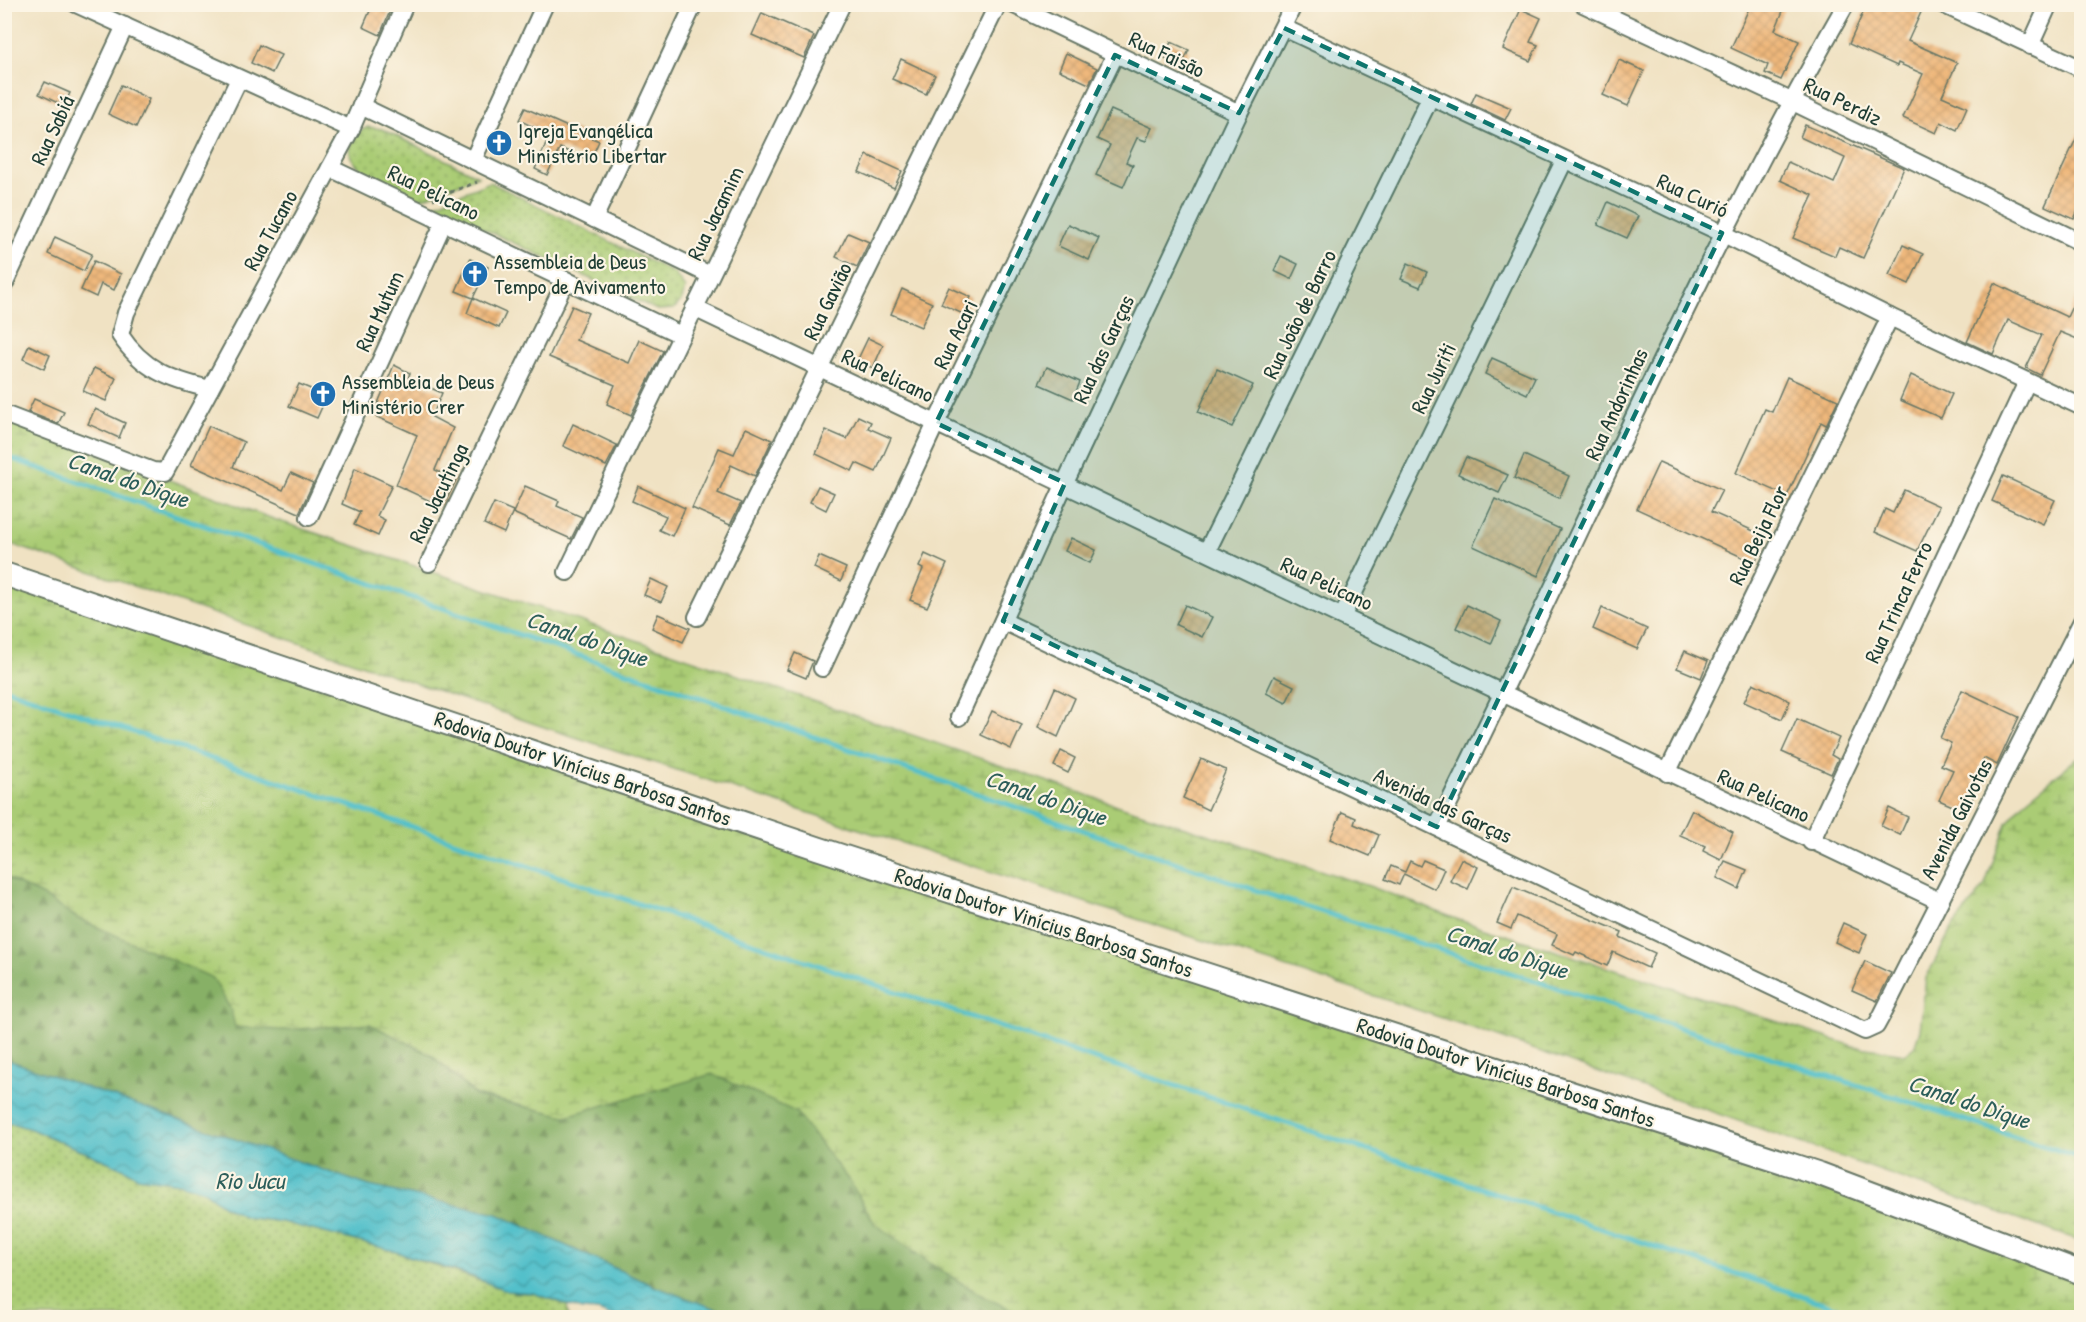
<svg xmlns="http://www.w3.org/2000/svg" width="2086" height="1322" viewBox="0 0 2086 1322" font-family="'Patrick Hand',sans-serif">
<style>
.grass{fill:url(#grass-dots);stroke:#648454;stroke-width:1.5}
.forest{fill:url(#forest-firs);stroke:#53764d;stroke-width:1.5}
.wetland{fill:url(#wetland-marsh);stroke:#648454;stroke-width:1.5}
.water{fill:url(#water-waves);stroke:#387e7f;stroke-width:1.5}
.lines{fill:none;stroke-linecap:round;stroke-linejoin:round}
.stream{stroke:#52c0ca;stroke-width:5}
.building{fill:url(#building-cross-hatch)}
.street-casing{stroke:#687766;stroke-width:20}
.secondary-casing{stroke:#687766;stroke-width:26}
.path{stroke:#687766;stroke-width:3;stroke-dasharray:4.5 4.5;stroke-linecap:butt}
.street{stroke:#fff;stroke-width:16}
.secondary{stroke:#fff;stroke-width:22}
.marked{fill:#0f766e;fill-opacity:0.2;stroke:#0f766e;stroke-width:4.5;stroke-dasharray:12 8;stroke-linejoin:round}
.labels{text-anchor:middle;stroke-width:4.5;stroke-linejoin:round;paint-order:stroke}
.street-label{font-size:22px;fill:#1f3d34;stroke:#fcf5e5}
.poi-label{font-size:22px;fill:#1f3d34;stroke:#fcf5e5;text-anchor:start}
.water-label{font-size:24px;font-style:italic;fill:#2c5e5a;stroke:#fcf5e5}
</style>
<defs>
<pattern id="grass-dots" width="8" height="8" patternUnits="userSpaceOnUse" patternTransform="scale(1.5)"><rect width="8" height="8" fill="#aacc75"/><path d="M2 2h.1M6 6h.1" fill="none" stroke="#8aa761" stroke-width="1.8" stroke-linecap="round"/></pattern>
<pattern id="forest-firs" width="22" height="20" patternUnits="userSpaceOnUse" patternTransform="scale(1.5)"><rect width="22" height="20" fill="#87b066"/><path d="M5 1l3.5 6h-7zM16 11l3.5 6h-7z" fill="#6e9055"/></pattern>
<pattern id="wetland-marsh" width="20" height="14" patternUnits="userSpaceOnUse" patternTransform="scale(1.5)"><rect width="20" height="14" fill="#aacc75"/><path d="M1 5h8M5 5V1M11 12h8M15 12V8" fill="none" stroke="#8aa761"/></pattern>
<pattern id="water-waves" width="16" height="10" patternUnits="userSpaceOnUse" patternTransform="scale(1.5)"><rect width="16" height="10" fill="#52c0ca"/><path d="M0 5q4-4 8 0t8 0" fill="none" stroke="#439da5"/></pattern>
<pattern id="building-cross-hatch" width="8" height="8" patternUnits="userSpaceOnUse" patternTransform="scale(1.5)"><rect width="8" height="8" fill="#efb87c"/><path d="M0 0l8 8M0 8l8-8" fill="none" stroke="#cc9f6c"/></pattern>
</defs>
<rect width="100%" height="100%" fill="#fcf5e5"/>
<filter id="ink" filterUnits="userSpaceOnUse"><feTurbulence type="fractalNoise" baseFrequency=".0167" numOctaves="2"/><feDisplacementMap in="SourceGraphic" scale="12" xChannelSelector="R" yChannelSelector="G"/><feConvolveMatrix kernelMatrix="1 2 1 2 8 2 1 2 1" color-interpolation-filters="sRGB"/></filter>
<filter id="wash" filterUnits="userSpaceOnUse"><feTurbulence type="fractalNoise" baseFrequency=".008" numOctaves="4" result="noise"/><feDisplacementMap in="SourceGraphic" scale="24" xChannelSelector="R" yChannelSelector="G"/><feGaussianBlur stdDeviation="1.35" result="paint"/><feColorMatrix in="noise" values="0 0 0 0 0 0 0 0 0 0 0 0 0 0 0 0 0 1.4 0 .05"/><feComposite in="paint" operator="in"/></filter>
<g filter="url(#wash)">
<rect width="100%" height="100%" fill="#f0e2c3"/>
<g class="grass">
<path d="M368,127L382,129L478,176L421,199C402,190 338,170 351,142C356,134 359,131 368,127Z"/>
<path d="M490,182L674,273L685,288L682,300L674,309L657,310L433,205Z"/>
<path d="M4,1121L31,1129L125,1169L138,1177L180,1183L204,1191L224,1206L245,1217L282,1222L387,1249L516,1293H533L567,1305L568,1317H5Z"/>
</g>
<path class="forest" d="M4,877L43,896L79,919L213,978L231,1010L282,1030L370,1024L430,1054L476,1096L566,1116L712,1074L796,1112L850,1182L875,1224L937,1268L986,1298L1030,1317H739L656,1287L497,1214L369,1186L5,1059Z"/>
<g class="wetland">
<path d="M4,418L276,520L592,625L1110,803L1369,886L1459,920L1853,1046L1905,1054L1914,1047L1920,1030L1926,978L1954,925L1984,887L2007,823L2025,801L2081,755V1241L1467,1026L541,726L5,542Z"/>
<path d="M4,573L2081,1273V1317H1030L986,1298L937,1268L875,1224L850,1182L796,1112L712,1074L566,1116L476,1095L430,1054L370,1024L282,1030L235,1027L231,1010L213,978L79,919L43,896L5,877Z"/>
</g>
<path class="water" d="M5,1059L369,1186L497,1214L656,1287L739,1317H614L598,1311L582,1310L533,1293L507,1291L471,1276L387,1249L282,1222L245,1217L224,1206L204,1191L180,1183L138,1177L125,1169L31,1129L5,1121Z"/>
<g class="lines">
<g class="stream">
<path d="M4,456L1264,893L2082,1158"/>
<path d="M4,688L1015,1032L1868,1318"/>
</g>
</g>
<g id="blocks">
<g class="building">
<path d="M373,4L390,11L380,35L363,27Z"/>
<path d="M1751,4H1786L1775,30L1799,41L1781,80L1765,73L1768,65L1731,48Z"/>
<path d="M1867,4H1909L1922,10L1908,41L1957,63L1942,96L1967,107L1957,130L1941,122L1936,133L1903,118L1923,74L1898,63L1897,66L1849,44Z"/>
<path d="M1521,9L1541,18L1530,42L1538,45L1530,61L1503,49Z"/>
<path d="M762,13L814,36L804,58L752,35Z"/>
<path d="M1171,42L1189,50L1181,67L1163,58Z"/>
<path d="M259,45L281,55L272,73L251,63Z"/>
<path d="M1066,53L1097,68L1089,84L1059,70Z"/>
<path d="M901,59L935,75L926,94L892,79Z"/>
<path d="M1619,60L1644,71L1628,106L1603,95Z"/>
<path d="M45,82L70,93L64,106L39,94Z"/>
<path d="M121,85L149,99L136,127L108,114Z"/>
<path d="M1476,93L1511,108L1505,120L1471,104Z"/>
<path d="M525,108L599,141L590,161L560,148L547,175L535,169L550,135L519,120Z"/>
<path d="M1111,110L1152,128L1146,141L1137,138L1126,162L1133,165L1123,187L1096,175L1110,145L1097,139Z"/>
<path d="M1805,125L1904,168L1863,258L1839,247L1835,256L1793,238L1813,195L1780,180L1788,162L1834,183L1845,158L1800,137Z"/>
<path d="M2082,126V202L2074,219L2045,206Z"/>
<path d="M867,155L902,171L894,188L859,172Z"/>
<path d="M1608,202L1638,216L1627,238L1598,225Z"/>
<path d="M1068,224L1099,238L1089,260L1058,246Z"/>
<path d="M848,233L869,242L857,267L836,257Z"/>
<path d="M55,237L92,254L84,271L48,254Z"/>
<path d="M1903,245L1923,254L1909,284L1889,275Z"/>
<path d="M1281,256L1298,264L1291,279L1274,271Z"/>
<path d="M470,259L488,267L473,298L456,291Z"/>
<path d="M94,261L121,274L114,290L101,284L96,297L81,290Z"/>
<path d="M1408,263L1427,272L1420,287L1401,279Z"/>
<path d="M1994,283L2067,317L2082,285V341L2060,332L2040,375L2026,368L2042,335L2008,320L1993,354L1967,342Z"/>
<path d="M949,287L971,297L963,314L941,304Z"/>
<path d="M902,289L932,303L921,327L891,314Z"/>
<path d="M473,298L506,313L499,328L467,313Z"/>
<path d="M572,306L588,313L576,340L629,363L639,340L663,351L631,415L607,404L615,385L549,357Z"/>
<path d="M868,338L883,345L873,368L857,361Z"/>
<path d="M29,345L50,355L44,369L23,359Z"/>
<path d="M1492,358L1535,377L1527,394L1485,374Z"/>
<path d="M394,365L410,373L408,378L442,393L432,417L453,428L435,470L456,480L443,507L396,485L417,435L373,415Z"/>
<path d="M1047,367L1080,382L1073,399L1039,384Z"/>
<path d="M94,368L116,378L106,401L83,391Z"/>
<path d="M1217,369L1253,385L1232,427L1198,412Z"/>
<path d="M1911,375L1952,394L1941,418L1900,400Z"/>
<path d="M1787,377L1838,400L1826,425L1821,422L1787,496L1736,473L1765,409L1772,412Z"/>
<path d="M299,384L327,396L317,418L289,406Z"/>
<path d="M34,399L64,412L58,424L28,412Z"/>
<path d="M95,409L125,423L119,438L88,424Z"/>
<path d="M858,416L871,422L868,428L891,438L876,472L856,463L852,471L816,454L826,430L847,439Z"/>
<path d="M573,424L617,445L606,466L563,446Z"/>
<path d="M209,426L244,442L233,467L283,490L291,473L313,483L299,513L191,465Z"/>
<path d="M746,428L772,440L755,476L731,465L718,493L741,503L730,525L692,508L719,448L734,454Z"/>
<path d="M1524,455L1569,476L1559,498L1514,478Z"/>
<path d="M1466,457L1508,475L1499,493L1458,474Z"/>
<path d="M1659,462L1722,490L1711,512L1767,537L1755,563L1637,509Z"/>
<path d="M355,468L392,485L377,516L385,520L378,536L354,525L360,512L342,504Z"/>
<path d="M2003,476L2055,500L2043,524L1992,501Z"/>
<path d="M525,486L559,501L557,506L582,517L571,539L513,513Z"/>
<path d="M638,486L685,508L672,536L659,530L666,516L632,501Z"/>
<path d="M818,486L834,493L826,510L810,502Z"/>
<path d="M1904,490L1939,506L1917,551L1875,532L1885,509L1893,513Z"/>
<path d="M1495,499L1560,529L1538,576L1473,546Z"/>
<path d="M494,503L513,511L504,533L484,524Z"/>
<path d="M1071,538L1096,550L1090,563L1065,551Z"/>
<path d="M925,554L947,564L927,607L910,600L923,569L919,567Z"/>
<path d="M819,556L846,568L841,581L814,568Z"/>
<path d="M651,579L668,587L661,602L644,595Z"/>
<path d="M1185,605L1212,617L1202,637L1176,625Z"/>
<path d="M1467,605L1501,621L1491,644L1456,628Z"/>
<path d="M1602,608L1647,629L1637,649L1593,629Z"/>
<path d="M658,614L690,628L683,642L652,628Z"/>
<path d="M1685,651L1708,661L1701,678L1677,668Z"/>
<path d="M795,653L813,661L806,678L787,670Z"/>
<path d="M1274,676L1294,686L1286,703L1266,693Z"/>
<path d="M1753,683L1790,701L1782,719L1744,702Z"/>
<path d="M1055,688L1075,698L1058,737L1038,727Z"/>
<path d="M1962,690L2019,717L1997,765L1984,758L1973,783L1978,786L1966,812L1939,800L1953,770L1941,765L1951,743L1940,738Z"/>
<path d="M992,711L1022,725L1011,749L981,735Z"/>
<path d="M1797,719L1839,738L1831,755L1838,759L1831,774L1782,752Z"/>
<path d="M1061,751L1075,758L1068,773L1054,766Z"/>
<path d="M1201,759L1226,770L1208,810L1183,798Z"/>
<path d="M1889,808L1908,817L1900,835L1881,826Z"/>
<path d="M1692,810L1733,832L1721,860L1703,851L1705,846L1680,835Z"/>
<path d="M1342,812L1356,818L1354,824L1379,835L1370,856L1330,839Z"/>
<path d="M1461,859L1478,867L1468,889L1450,881Z"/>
<path d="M1423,860L1444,869L1435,889L1404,874L1399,885L1385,879L1391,866L1405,872L1410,861L1420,866Z"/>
<path d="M1725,861L1747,870L1739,889L1717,878Z"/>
<path d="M1513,887L1622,932L1620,937L1655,953L1648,968L1613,952L1607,966L1576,952L1574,955L1552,945L1557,934L1517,916L1511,929L1497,923Z"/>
<path d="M1843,923L1867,934L1859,953L1835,942Z"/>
<path d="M1865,961L1891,973L1877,1001L1852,990Z"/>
</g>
</g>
</g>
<g filter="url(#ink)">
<use href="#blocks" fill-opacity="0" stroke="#687766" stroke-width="1.5"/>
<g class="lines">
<defs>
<g id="street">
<path d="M76,4L351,129"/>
<path d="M1012,4L1239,113"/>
<path d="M1583,4L1791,101L2082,243"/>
<path d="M1942,4L2082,69"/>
<path d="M1284,28L1722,233L1890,317L2082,407"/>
<path d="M2030,46L2049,4"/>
<path d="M361,106L710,275"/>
<path d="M473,160L545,4"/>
<path d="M330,168L681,335"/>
<path d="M594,219L694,4"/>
<path d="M4,285L125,26"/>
<path d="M694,308L1939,901"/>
<path d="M210,389C171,380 143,370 120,335L126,313L239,79"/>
<path d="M4,414L153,471L165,472L351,129L405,4"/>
<path d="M309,517L444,222"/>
<path d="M1207,551L1431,96"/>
<path d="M429,563L566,280"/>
<path d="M567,572L842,4"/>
<path d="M1343,615L1564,161"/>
<path d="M697,617L998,4"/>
<path d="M1003,621L1865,1031L1876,1026L1882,1015L2082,621"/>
<path d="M822,668L936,423L1115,55"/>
<path d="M959,717L1065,483L1239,113L1294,4"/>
<path d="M1667,773L1890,317"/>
<path d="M1437,827C1574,553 1694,271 1846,4"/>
<path d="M1811,842L2027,382"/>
</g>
<path id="secondary" d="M4,574L817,848L1820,1174L2082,1273"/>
</defs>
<use href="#street" class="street-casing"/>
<use href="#secondary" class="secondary-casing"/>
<path class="path" d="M433,199L477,182"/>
<use href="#street" class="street"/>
<use href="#secondary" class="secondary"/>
</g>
</g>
<path class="marked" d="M1284,28L1722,233L1437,827L1003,621L1065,483L936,423L1115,55L1239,113Z"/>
<defs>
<symbol id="church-disc" viewBox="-11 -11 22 22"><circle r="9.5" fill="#1f6fb2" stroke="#fcf5e5"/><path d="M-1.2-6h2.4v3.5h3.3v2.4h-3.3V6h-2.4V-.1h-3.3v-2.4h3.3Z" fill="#fff"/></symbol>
</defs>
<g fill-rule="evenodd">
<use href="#church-disc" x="484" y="128" width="30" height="30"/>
<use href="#church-disc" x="460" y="259" width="30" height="30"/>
<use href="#church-disc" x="308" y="379" width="30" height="30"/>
</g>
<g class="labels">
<g class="street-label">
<text transform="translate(1167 54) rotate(25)" y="8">Rua Faisão</text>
<text transform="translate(1843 101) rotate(26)" y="8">Rua Perdiz</text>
<text transform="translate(52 130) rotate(-65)" y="8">Rua Sabiá</text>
<text transform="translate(434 192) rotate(26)" y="8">Rua Pelicano</text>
<text transform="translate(1693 195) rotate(25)" y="8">Rua Curió</text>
<text transform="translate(715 213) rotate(-64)" y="8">Rua Jacamim</text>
<text transform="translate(270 230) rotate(-61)" y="8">Rua Tucano</text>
<text transform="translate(827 301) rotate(-64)" y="8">Rua Gavião</text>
<text transform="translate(379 311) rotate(-65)" y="8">Rua Mutum</text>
<text transform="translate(1299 314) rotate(-64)" y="8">Rua João de Barro</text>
<text transform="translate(955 334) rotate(-64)" y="8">Rua Acari</text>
<text transform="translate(1103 349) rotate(-65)" y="8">Rua das Garças</text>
<text transform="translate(888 375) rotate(25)" y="8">Rua Pelicano</text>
<text transform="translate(1433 378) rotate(-64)" y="8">Rua Juriti</text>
<text transform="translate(1616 404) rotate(-65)" y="8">Rua Andorinhas</text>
<text transform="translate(438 493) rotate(-64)" y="8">Rua Jacutinga</text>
<text transform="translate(1758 535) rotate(-64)" y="8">Rua Beija Flor</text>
<text transform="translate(1327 583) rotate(25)" y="8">Rua Pelicano</text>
<text transform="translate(1898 602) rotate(-65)" y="8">Rua Trinca Ferro</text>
<text transform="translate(583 768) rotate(19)" y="8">Rodovia Doutor Vinícius Barbosa Santos</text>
<text transform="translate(1764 795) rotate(25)" y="8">Rua Pelicano</text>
<text transform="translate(1443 805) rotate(25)" y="8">Avenida das Garças</text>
<text transform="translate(1956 819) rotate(-63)" y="8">Avenida Gaivotas</text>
<text transform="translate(1044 922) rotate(18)" y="8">Rodovia Doutor Vinícius Barbosa Santos</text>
<text transform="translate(1506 1072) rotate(18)" y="8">Rodovia Doutor Vinícius Barbosa Santos</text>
</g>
<g class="poi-label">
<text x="518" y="138">Igreja Evangélica<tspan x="518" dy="25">Ministério Libertar</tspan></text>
<text x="494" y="269">Assembleia de Deus<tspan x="494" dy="25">Tempo de Avivamento</tspan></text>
<text x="342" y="389">Assembleia de Deus<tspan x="342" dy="25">Ministério Crer</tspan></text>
</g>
<g class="water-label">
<text transform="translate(128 480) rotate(19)" y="8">Canal do Dique</text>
<text transform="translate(587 639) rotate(19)" y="8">Canal do Dique</text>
<text transform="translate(1046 798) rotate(19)" y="8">Canal do Dique</text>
<text transform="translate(1507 952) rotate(18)" y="8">Canal do Dique</text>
<text transform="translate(1969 1102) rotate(18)" y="8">Canal do Dique</text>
<text x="250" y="1189">Rio Jucu</text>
</g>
</g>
<rect width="2086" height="1322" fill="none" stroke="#fcf5e5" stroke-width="24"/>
</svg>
